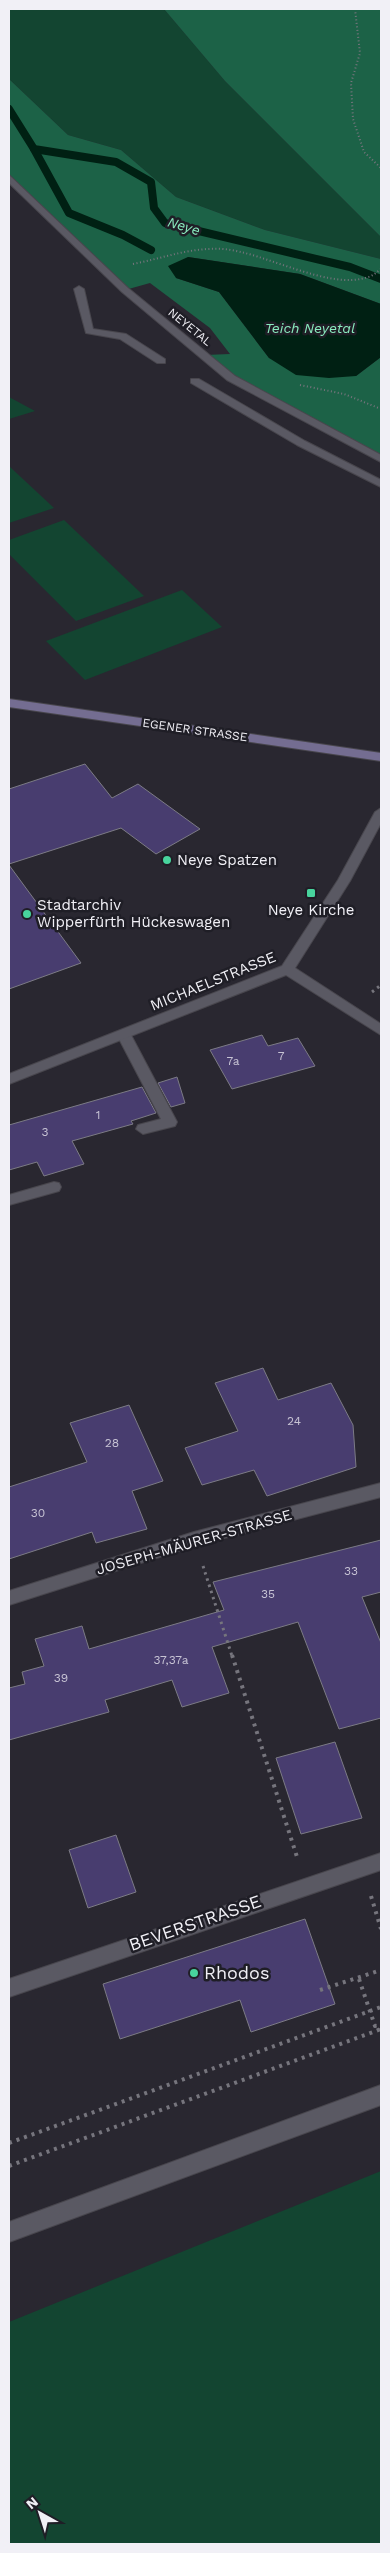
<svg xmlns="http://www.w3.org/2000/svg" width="390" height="2553" viewBox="0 0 390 2553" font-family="'Work Sans',sans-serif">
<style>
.green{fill:#134531}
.forest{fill:#1c6247}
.water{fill:#002013}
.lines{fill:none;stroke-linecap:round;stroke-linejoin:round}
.stream{stroke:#002013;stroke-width:8}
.building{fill:#483d6f;stroke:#7c7b85}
.lane-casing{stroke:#48464d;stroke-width:2}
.street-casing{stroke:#48464d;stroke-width:2}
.secondary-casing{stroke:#48464d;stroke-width:2}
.path-far2{stroke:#76757d;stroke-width:2;stroke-dasharray:1 2.5;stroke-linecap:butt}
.path-far1{stroke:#76757d;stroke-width:3;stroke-dasharray:2.5 4;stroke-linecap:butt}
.path{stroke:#76757d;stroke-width:4;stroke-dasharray:3 5;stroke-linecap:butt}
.lane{fill:#5a5963;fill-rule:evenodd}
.street{fill:#5a5963;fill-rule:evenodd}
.secondary{fill:#746d91;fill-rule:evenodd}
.poi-dot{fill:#48d49d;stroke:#1f1e26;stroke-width:2}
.labels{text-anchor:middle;stroke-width:5;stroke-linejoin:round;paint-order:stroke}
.far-street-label{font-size:12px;fill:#f1f0f6;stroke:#1f1e26}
.number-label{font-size:12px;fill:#c7c3d4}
.far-water-label{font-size:14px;font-style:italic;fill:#8aebbf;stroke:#1f1e26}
.poi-label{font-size:15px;fill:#f1f0f6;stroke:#1f1e26;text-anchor:start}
.street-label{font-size:15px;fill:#f1f0f6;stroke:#1f1e26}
.near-street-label{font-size:18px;fill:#f1f0f6;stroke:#1f1e26}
.near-poi-label{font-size:18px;fill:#f1f0f6;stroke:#1f1e26;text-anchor:start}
</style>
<rect width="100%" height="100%" fill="#292730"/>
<g class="green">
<path d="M9,9H164L225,81L381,237V259L265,230L176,197L121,150L68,135L9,79Z"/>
<path d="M9,397L35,411L9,419Z"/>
<path d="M9,466L54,508L9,523Z"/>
<path d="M64,520L144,596L76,621L9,554V540Z"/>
<path d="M182,590L222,627L85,680L46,641Z"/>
<path d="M381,2171V2544H9V2322Z"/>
</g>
<g class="forest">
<path d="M164,9H381V237L225,81Z"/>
<path d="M9,79L68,135L121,150L176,197L265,230L381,259V304L300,274L188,257L176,278L219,292L269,358L356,376L381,357V459L231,378L205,355L230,354L210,328L150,283L125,290L9,178Z"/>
</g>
<path class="water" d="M188,257L300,274L381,304V357L356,376L329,378L296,375L269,358L219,292L176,278L168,266Z"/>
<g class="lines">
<g class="stream">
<path d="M9,109L34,149L116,162L151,182L154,208L165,223L350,267L381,279"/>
<path d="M34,149L69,213L123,235L151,250"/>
</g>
</g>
<g class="building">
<path d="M85,764L112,798L138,784L200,829L156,854L121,828L9,864V789Z"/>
<path d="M9,865L81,963L9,989Z"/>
<path d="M262,1035L268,1046L298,1038L315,1066L232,1089L210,1050Z"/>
<path d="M177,1077L185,1103L171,1107L158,1083Z"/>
<path d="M142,1087L156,1113L131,1121L133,1124L72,1141L84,1164L44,1176L37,1162L9,1170V1125Z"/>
<path d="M263,1368L278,1400L331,1383L353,1425L356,1467L267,1496L254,1470L202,1485L185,1448L238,1431L215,1383Z"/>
<path d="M129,1405L163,1481L132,1491L147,1529L96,1543L92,1532L9,1559V1487L87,1462L70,1423Z"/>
<path d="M381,1540V1592L362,1597L381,1643V1718L339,1729L298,1622L212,1647L229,1693L182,1707L172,1680L105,1700L109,1712L9,1740V1688L25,1684L22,1672L44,1666L35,1639L82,1626L89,1649L224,1610L213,1582Z"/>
<path d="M335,1742L362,1818L301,1834L276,1758Z"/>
<path d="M116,1835L136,1892L88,1908L69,1850Z"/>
<path d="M305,1919L335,2004L251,2032L240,2000L120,2039L103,1984Z"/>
</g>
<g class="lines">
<defs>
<g id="lane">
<path d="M79,286L84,289L93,329L126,334L165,359V363H157L120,339L86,333L74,289Z"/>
<path d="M191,379H199L305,441L381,480V487L297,445L191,383Z"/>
<path d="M124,1030L131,1035L177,1122L175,1126L143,1134L136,1129L138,1125L161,1119L117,1035Z"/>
<path d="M54,1182L59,1183L61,1187L59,1191L9,1205V1195Z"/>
<path d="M381,2085V2105L9,2242V2222Z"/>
</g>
<g id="street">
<path d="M9,175L128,288L235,376L381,455V462L227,380L122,292L9,183Z"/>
<path d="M381,808V823L350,881L295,968L381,1024V1035L286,975L9,1084V1074L282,966L338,880L375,812Z"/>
<path d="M381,1483V1497L194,1546L9,1605V1591L194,1532Z"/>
<path d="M381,1853V1870L9,1997V1979Z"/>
</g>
<path id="secondary" d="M9,699L381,753V761L9,707Z"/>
</defs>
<use href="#lane" class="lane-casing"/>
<use href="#street" class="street-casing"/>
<use href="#secondary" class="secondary-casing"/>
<g class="path-far2">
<path d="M355,9L360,53L351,83L353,119L364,152L381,168"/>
<path d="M133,264C164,258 191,247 223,249C264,252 329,291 368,277C373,276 377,272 381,269"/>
<path d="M300,385L344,394L381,409"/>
</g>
<g class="path-far1">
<path d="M372,992L381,985"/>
<path d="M203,1566L232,1656"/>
</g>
<g class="path">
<path d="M232,1655L298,1860"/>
<path d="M371,1896L381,1929"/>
<path d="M359,1979L375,2026L377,2025L379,2030"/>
<path d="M320,1990L381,1970"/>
<path d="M9,2143L381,2007"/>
<path d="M9,2166L381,2029"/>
</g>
<use href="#lane" class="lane"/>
<use href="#street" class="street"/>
<use href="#secondary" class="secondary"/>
</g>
<g class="poi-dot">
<circle cx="167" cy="860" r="5"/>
<rect x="306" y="888" width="10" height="10" rx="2.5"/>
<circle cx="27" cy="914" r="5"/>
<circle cx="194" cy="1973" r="5"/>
</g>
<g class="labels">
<g class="far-street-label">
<text transform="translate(190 327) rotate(39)" y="4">NEYETAL</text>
<text transform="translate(195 730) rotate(8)" y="4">EGENER STRASSE</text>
</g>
<g class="number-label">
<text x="281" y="1060">7</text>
<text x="233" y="1065">7a</text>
<text x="98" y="1119">1</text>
<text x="45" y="1136">3</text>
<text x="294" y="1425">24</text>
<text x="112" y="1447">28</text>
<text x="38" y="1517">30</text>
<text x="351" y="1575">33</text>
<text x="268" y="1598">35</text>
<text x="171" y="1664">37,37a</text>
<text x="61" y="1682">39</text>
</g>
<g class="far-water-label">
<text transform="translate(184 226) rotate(17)" y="5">Neye</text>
<text x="310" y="333">Teich Neyetal</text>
</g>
<g class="poi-label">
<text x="177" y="865">Neye Spatzen</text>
<text x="37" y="910">Stadtarchiv<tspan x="37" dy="17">Wipperfürth Hückeswagen</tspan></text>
<text x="311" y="915" text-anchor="middle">Neye Kirche</text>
</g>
<g class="street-label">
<text transform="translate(213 981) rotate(-22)" y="5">MICHAELSTRASSE</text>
<text transform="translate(194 1542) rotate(-16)" y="5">JOSEPH-MÄURER-STRASSE</text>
</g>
<g class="near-street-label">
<text transform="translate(195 1923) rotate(-19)" y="6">BEVERSTRASSE</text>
</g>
<g class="near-poi-label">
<text x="204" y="1979">Rhodos</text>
</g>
</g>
<rect width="390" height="2553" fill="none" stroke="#f1f0f6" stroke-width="20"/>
<g transform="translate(40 2513) rotate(321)" stroke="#1f1e26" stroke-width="4" paint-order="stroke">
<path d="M0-4L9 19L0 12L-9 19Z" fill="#f1f0f6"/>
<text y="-8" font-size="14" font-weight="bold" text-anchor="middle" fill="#f1f0f6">N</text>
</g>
</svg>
